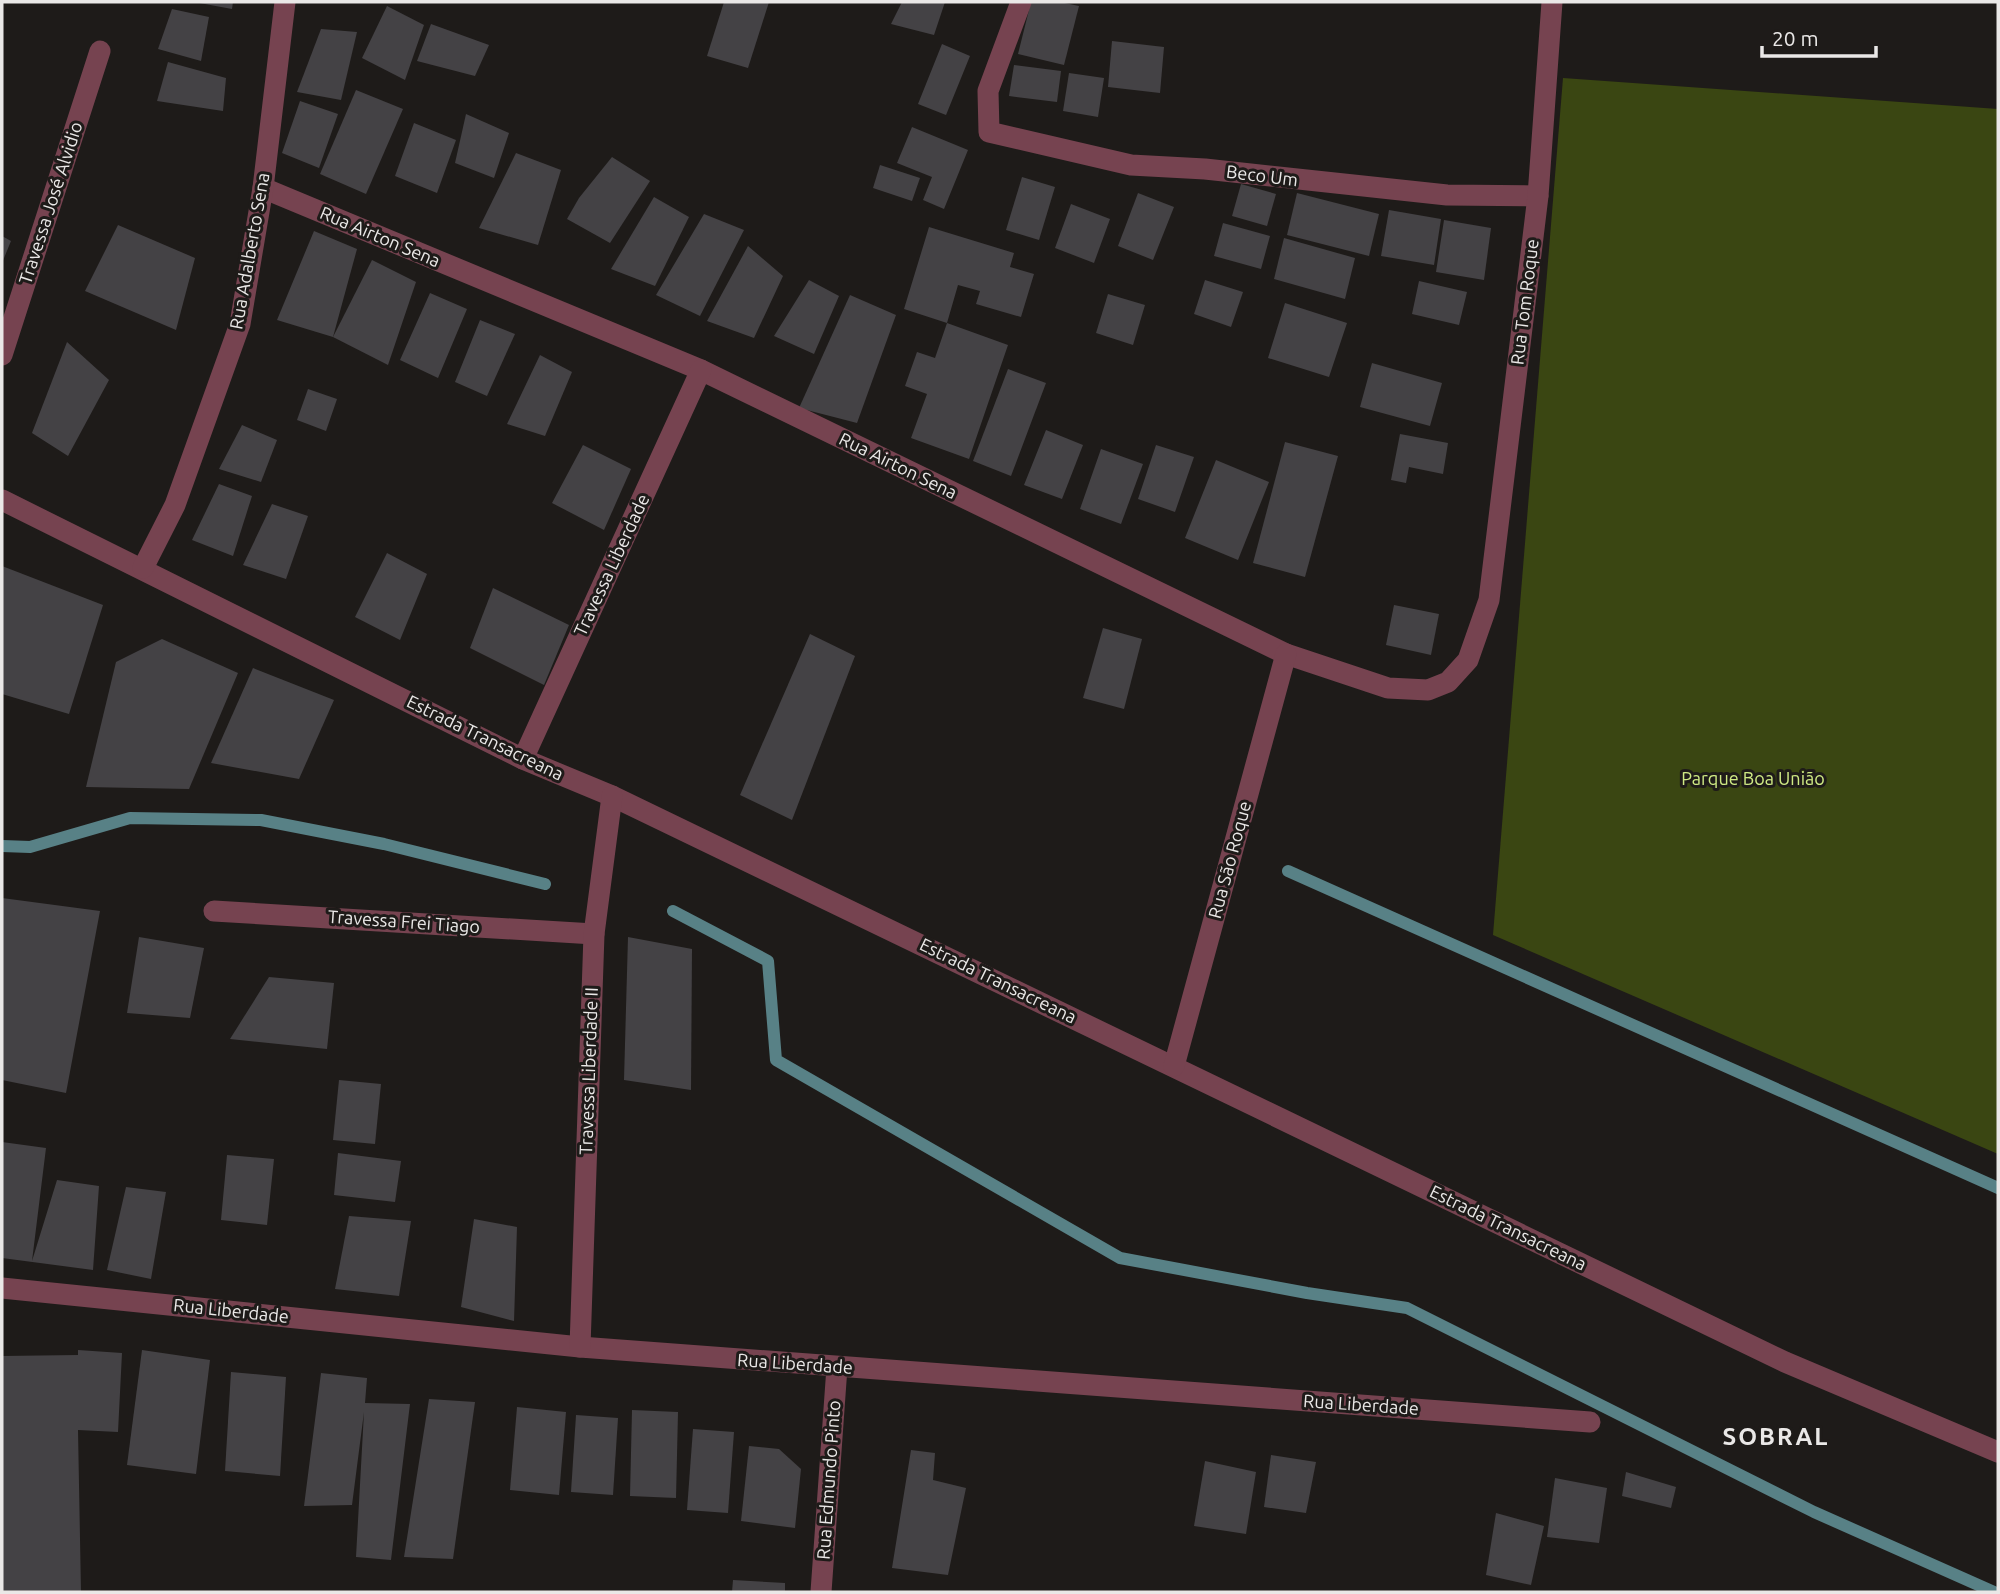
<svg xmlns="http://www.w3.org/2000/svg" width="2000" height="1594" viewBox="0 0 2000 1594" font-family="Ubuntu,sans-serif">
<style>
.park{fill:#3a4612}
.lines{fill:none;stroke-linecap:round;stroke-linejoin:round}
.stream{stroke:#588186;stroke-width:12}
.building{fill:#444245}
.minor{stroke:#764350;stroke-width:21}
.labels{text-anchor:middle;stroke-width:6;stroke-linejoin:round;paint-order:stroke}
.street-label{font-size:18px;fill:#eae8e7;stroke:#1e1b19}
.park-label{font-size:18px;fill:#cfea84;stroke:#1e1b19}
.district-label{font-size:24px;font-weight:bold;letter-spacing:2px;fill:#eae8e7;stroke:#1e1b19}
</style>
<rect width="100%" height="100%" fill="#1e1b19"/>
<path class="park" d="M1563,78L1998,109V1154L1493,935Z"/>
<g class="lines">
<g class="stream">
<path d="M2,846L30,847L130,818L261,820L384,844L545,884"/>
<path d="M1288,871L1998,1188"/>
<path d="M673,911L768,961L776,1060L1120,1258L1307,1293L1407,1308L1814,1512L1994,1592"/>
</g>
</g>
<g class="building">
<path d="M194,2H233L232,9Z"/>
<path d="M724,2H769L748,68L707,56Z"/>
<path d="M902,2H945L934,35L891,24Z"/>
<path d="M1031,2H1060L1079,6L1064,65L1018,54Z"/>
<path d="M387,6L424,25L405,80L362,58Z"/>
<path d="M172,9L209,17L201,61L158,49Z"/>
<path d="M431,24L489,45L475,76L417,61Z"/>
<path d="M321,29L357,32L341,100L297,92Z"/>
<path d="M1112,41L1164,47L1160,93L1108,87Z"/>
<path d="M942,44L970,56L946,115L918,104Z"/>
<path d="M168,62L226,78L223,111L157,101Z"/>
<path d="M1014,65L1061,71L1057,102L1009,96Z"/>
<path d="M1069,73L1104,78L1098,117L1063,111Z"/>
<path d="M356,90L403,109L366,194L320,174Z"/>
<path d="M300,101L338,114L319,168L282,153Z"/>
<path d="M466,114L509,133L494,178L455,163Z"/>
<path d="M414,123L456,140L437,193L395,176Z"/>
<path d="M912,127L968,150L944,209L923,200L932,177L897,163Z"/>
<path d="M516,153L561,170L538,245L479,228Z"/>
<path d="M612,157L650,181L610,243L567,219L579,198Z"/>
<path d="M880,165L920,178L912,201L873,188Z"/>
<path d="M1022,177L1055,187L1039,240L1006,230Z"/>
<path d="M1241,184L1276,194L1267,226L1232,216Z"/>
<path d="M1138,193L1174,207L1153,260L1118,246Z"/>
<path d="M1297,193L1379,214L1369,256L1287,235Z"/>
<path d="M654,197L689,217L655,286L611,269Z"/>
<path d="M1071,204L1110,219L1094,263L1055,248Z"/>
<path d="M1389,210L1441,219L1434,265L1381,256Z"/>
<path d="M704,214L744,230L700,316L656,295Z"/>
<path d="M1444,220L1491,228L1484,280L1436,272Z"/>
<path d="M1223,223L1270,236L1261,269L1214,256Z"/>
<path d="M118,225L195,258L176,330L85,291Z"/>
<path d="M929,227L1014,253L1010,267L1034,274L1021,317L976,304L980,291L958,285L947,323L904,309Z"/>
<path d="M314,231L357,249L333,337L277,320Z"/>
<path d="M2,236L11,241L2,263Z"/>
<path d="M1284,238L1355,258L1345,299L1274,279Z"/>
<path d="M748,246L783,276L754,338L707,321Z"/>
<path d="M372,260L416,282L388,365L333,337Z"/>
<path d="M809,280L839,296L814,354L774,336Z"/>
<path d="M1205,280L1243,292L1231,327L1194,314Z"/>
<path d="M1419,281L1467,292L1459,325L1412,314Z"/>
<path d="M430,293L467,309L438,378L400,360Z"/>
<path d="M1108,294L1145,305L1133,345L1096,333Z"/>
<path d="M850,295L896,315L857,423L799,408Z"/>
<path d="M1285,303L1347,323L1329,377L1268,358Z"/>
<path d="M480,320L515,334L487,396L455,382Z"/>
<path d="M947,323L1008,345L969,459L911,438L927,394L905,386L917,352L935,358Z"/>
<path d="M67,342L109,380L68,456L32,433Z"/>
<path d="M540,355L572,372L545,436L507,424Z"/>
<path d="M1372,363L1442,383L1430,426L1360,407Z"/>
<path d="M1008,369L1046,383L1011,476L973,461Z"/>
<path d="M308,389L337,399L326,431L297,420Z"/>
<path d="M242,425L277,440L261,482L219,469Z"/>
<path d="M1046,430L1083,445L1062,499L1024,485Z"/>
<path d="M1400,434L1448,443L1443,474L1409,467L1406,483L1391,480Z"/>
<path d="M1285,442L1338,456L1305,577L1253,563Z"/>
<path d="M583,445L631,469L604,530L552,503Z"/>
<path d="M1156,445L1194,457L1175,512L1138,499Z"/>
<path d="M1101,449L1143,464L1121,524L1080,509Z"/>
<path d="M1216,460L1269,482L1238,560L1185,538Z"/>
<path d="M219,484L252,496L233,556L192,540Z"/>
<path d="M272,504L308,516L286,579L243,565Z"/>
<path d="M387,553L427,574L400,640L355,617Z"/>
<path d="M2,566L103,605L69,714L2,694Z"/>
<path d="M493,588L569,625L544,685L470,648Z"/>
<path d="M1394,605L1439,614L1431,655L1386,645Z"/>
<path d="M1103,628L1142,639L1124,709L1083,698Z"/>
<path d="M810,634L855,656L792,820L740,795Z"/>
<path d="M162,639L238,673L189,789L86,787L116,662Z"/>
<path d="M253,668L334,700L299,779L211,763Z"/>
<path d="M2,898L100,911L66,1093L2,1080Z"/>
<path d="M139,937L204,948L190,1018L127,1013Z"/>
<path d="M628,937L692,949L691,1090L624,1080Z"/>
<path d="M269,977L334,983L327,1049L230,1039Z"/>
<path d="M339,1080L381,1084L375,1144L333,1140Z"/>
<path d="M2,1142L46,1148L32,1261L57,1180L99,1186L93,1270L2,1258Z"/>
<path d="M338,1153L401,1161L395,1202L334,1195Z"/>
<path d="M227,1155L274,1159L267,1225L221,1220Z"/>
<path d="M126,1187L166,1192L151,1279L107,1270Z"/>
<path d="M349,1216L411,1221L399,1296L335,1289Z"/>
<path d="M474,1219L517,1227L514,1321L461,1307Z"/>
<path d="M78,1350L122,1353L118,1432L78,1430L81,1592H2V1356L78,1355Z"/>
<path d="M142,1350L210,1360L196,1474L127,1465Z"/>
<path d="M231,1372L286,1377L280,1476L225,1471Z"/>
<path d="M321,1373L367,1378L365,1403L410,1404L391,1560L356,1557L364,1412L352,1505L304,1506Z"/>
<path d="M429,1399L475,1402L453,1559L404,1557Z"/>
<path d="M517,1407L566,1412L559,1495L510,1490Z"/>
<path d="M632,1410L678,1412L676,1498L630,1496Z"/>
<path d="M576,1415L618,1418L613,1495L571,1492Z"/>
<path d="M693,1429L734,1432L728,1513L687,1510Z"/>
<path d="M749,1446L779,1449L801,1469L795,1528L741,1521Z"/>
<path d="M911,1450L935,1453L933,1480L966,1488L948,1575L892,1568Z"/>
<path d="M1271,1455L1316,1462L1306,1513L1264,1507Z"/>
<path d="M1205,1461L1256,1472L1246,1534L1194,1526Z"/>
<path d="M1626,1472L1676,1487L1671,1508L1622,1496Z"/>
<path d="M1555,1478L1607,1488L1599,1543L1547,1537Z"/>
<path d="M1496,1513L1544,1526L1531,1585L1486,1575Z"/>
<path d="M733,1580L785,1583V1592H732Z"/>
</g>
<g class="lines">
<g class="minor">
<path d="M1021,2L988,91L989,132L1131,165L1205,169L1447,195L1538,196"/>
<path d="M263,188L701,370L1286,654L1388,688L1428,690L1448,682L1468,660L1489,600L1538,196L1552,2"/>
<path d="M2,355L100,51"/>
<path d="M2,500L523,759L612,796L1785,1362L1998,1452"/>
<path d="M143,568L175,505L240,324L263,188L285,2"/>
<path d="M523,759L701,370"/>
<path d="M214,911L594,934"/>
<path d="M1174,1066L1286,654"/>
<path d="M2,1288L580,1347L1590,1422"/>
<path d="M580,1347L594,934L612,796"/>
<path d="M821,1592L837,1367"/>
</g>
</g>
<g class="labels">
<g class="street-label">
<text transform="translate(1262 176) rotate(7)" y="6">Beco Um</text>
<text transform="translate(51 203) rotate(-72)" y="6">Travessa José Alvidio</text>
<text transform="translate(380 237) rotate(23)" y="6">Rua Airton Sena</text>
<text transform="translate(250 251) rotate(-80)" y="6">Rua Adalberto Sena</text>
<text transform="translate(1525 302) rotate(-83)" y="6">Rua Tom Roque</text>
<text transform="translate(898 466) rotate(26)" y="6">Rua Airton Sena</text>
<text transform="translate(612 565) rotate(-65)" y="6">Travessa Liberdade</text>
<text transform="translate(485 738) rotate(26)" y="6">Estrada Transacreana</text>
<text transform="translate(1230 860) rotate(-75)" y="6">Rua São Roque</text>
<text transform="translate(404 922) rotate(4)" y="6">Travessa Frei Tiago</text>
<text transform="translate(998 981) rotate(26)" y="6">Estrada Transacreana</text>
<text transform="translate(589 1071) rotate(-88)" y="6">Travessa Liberdade II</text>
<text transform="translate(1508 1228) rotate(26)" y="6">Estrada Transacreana</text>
<text transform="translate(231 1311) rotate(6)" y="6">Rua Liberdade</text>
<text transform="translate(795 1364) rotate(4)" y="6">Rua Liberdade</text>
<text transform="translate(1361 1405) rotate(4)" y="6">Rua Liberdade</text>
<text transform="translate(829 1480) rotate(-86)" y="6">Rua Edmundo Pinto</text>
</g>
<g class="park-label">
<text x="1753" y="785">Parque Boa União</text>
</g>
<g class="district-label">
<text x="1776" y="1445">SOBRAL</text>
</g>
</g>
<rect width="2000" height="1594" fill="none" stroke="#eae8e7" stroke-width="7"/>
<path d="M1762 46v10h114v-10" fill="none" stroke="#eae8e7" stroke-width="3.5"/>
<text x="1772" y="46" font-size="21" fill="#eae8e7" stroke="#1e1b19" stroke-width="5" paint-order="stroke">20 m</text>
</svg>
